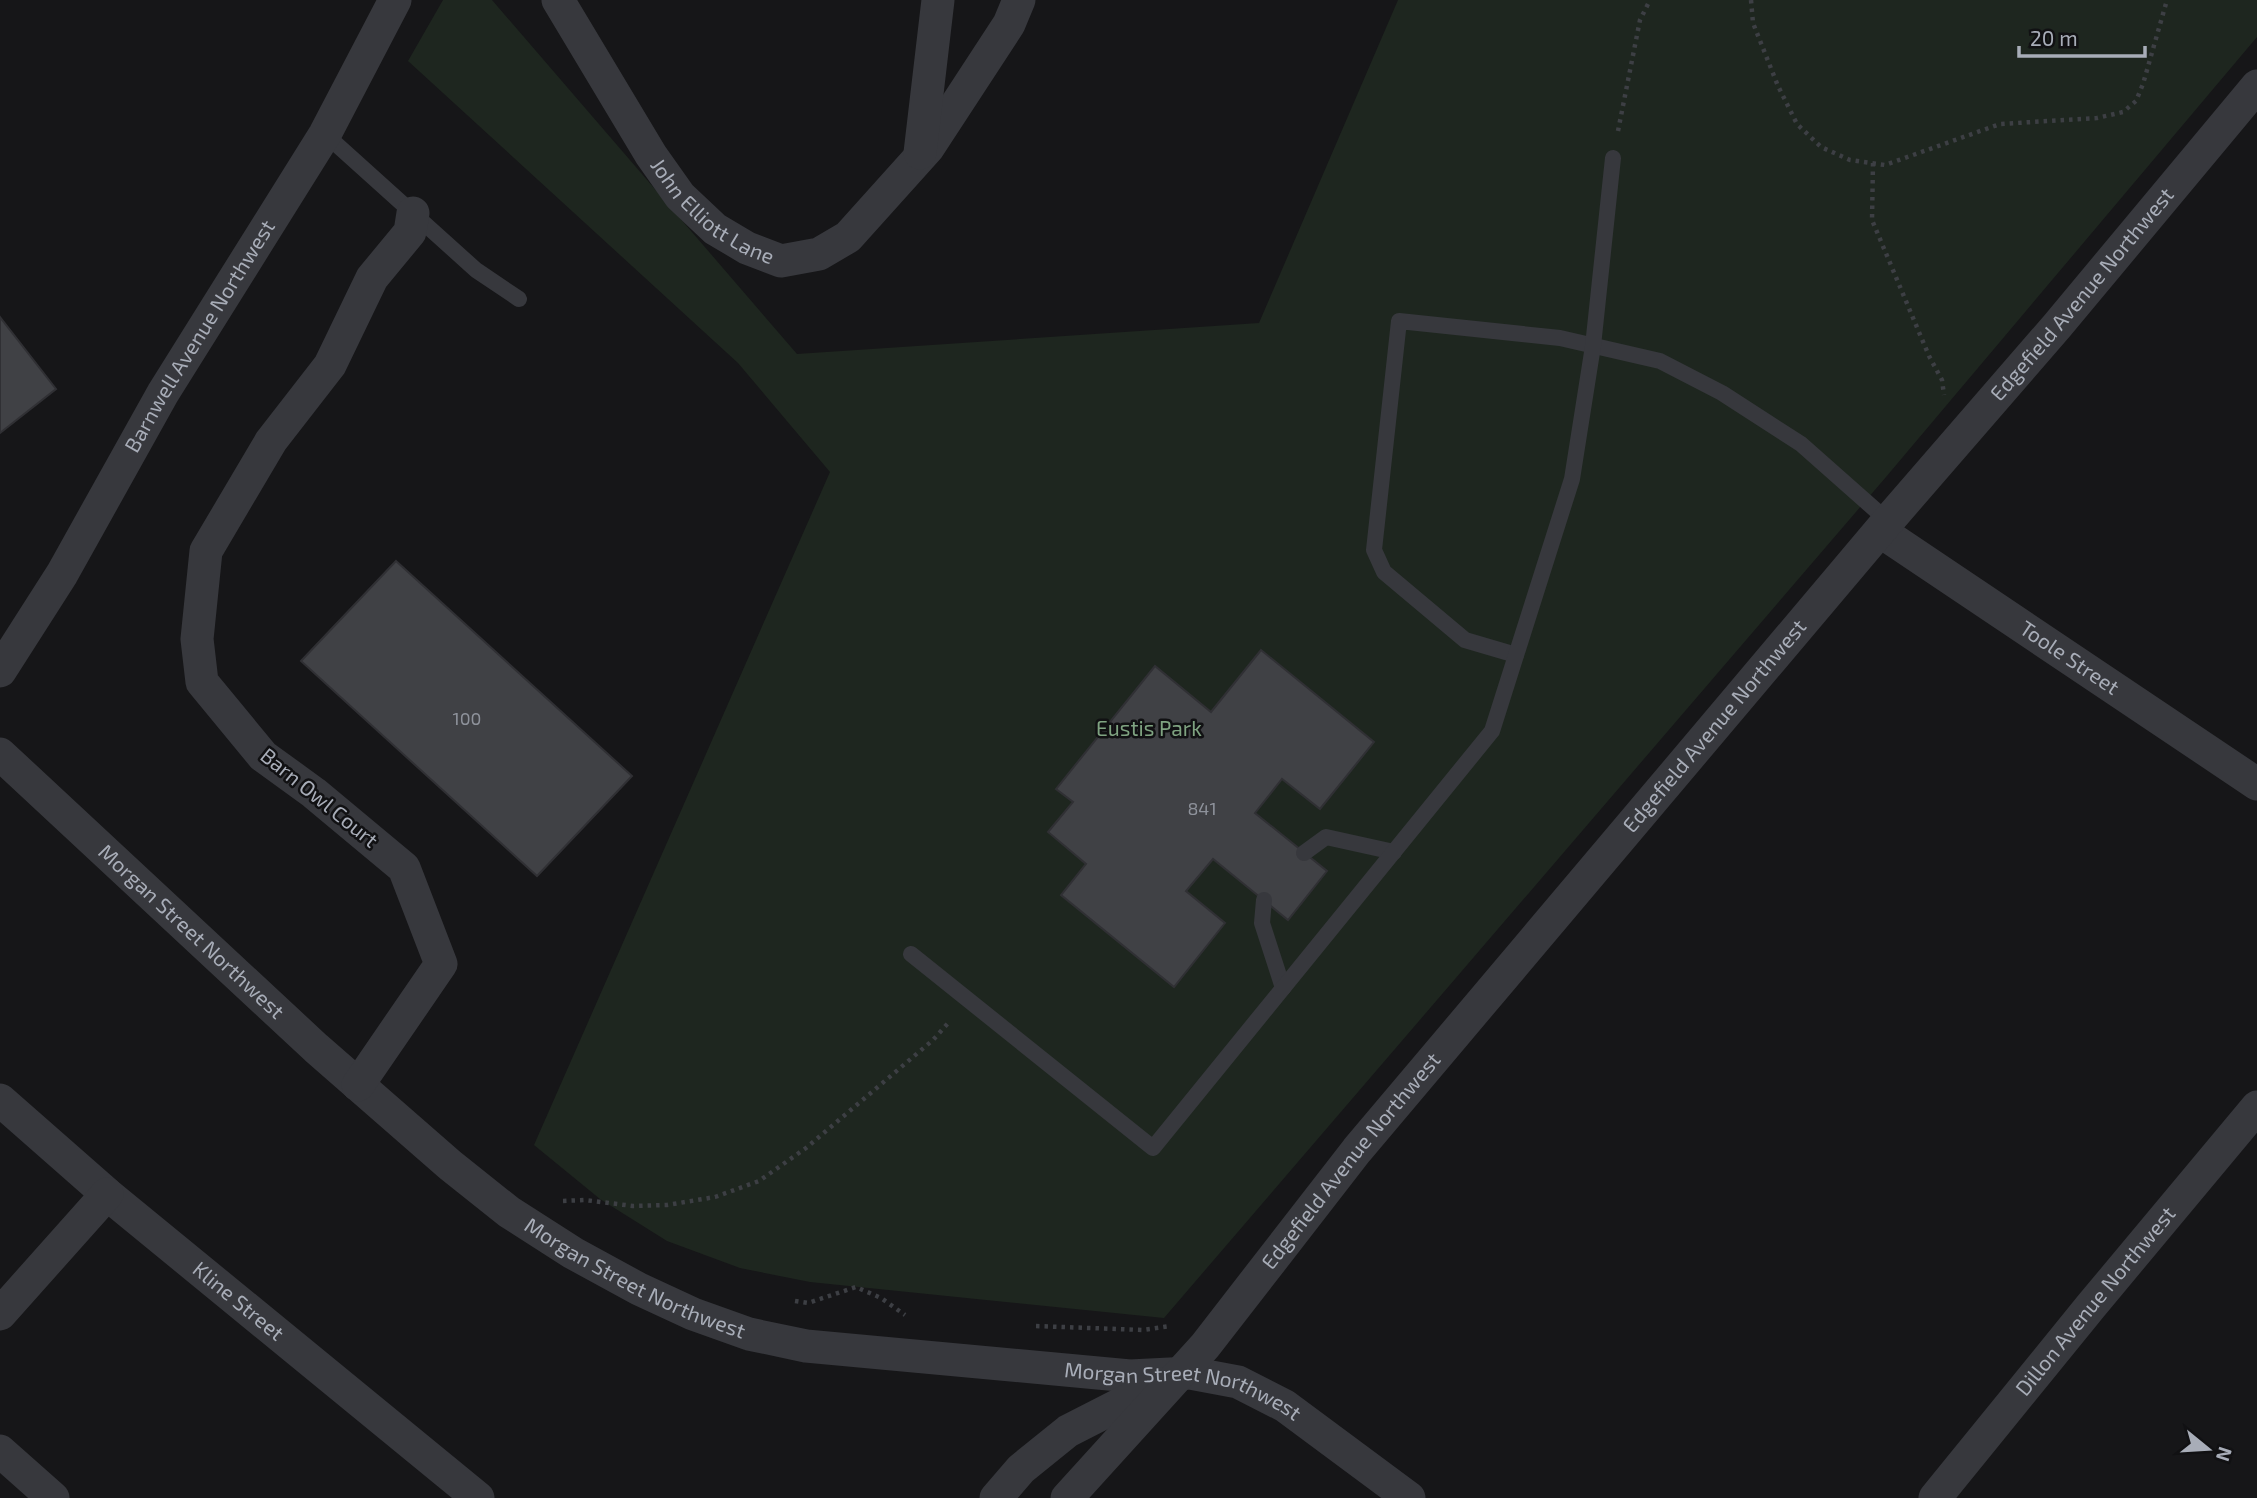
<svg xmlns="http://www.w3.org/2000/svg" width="2257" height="1498" viewBox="0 0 2257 1498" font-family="'Exo 2',sans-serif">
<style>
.green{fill:#1e261f}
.building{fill:#404145;stroke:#303034;stroke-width:2}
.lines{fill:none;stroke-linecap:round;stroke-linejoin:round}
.path{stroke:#3d3f44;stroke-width:4.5;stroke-dasharray:3.5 5;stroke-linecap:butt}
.service{stroke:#37383d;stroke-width:16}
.minor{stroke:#37383d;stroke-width:33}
.labels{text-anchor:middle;stroke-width:5;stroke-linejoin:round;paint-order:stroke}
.number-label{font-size:18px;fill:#8e929b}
.street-label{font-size:21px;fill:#a8adb8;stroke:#111113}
.park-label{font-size:21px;fill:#7fa381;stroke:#111113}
</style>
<rect width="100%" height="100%" fill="#161618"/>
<path class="green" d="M443,0H492L797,354L1259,323L1398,0H2257V37L1886,477L1164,1318L810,1282L740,1268L667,1241L600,1199L534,1145L830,472L738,363L408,61Z"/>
<g class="building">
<path d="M0,317L56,389L0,433Z"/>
<path d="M396,561L632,776L537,876L301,661Z"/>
<path d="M1261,650L1374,742L1320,809L1282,779L1255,813L1327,871L1288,920L1213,859L1186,891L1225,923L1174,987L1061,895L1086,864L1048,832L1073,802L1056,789L1155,666L1211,712Z"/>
</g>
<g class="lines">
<g class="path">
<path d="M1751,0L1753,23L1778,86L1797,124L1821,147L1850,160L1885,165L2000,124L2097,118L2123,112L2136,101L2143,84L2167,0"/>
<path d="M1618,131L1640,20L1650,0"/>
<path d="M1873,163L1872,220L1929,356L1942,380L1944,395"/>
<path d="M563,1201L585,1200L633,1206L667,1205L715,1197L759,1181L806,1148L933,1040L950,1021"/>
<path d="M795,1301L808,1303L856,1287L881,1298L905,1315"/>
<path d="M1036,1326L1143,1330L1170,1326"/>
</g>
<g class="service">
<path d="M325,134L476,270L519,299"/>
<path d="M1516,655L1465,640L1384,572L1374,550L1399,321L1560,338L1660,361L1722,393L1801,444L1888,521"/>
<path d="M1304,853L1326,837L1394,852"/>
<path d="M1264,900L1262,923L1283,988"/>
<path d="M911,954L1153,1148L1492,731L1572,479L1593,346L1613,158"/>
</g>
<g class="minor">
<path id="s1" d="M558,0L651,155L680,196L715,229L747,248L781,261L819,254L848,237L928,148L1009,24L1019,0"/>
<path d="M920,153L938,0"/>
<path id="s2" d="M1880,531L2257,784"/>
<path id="s3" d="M0,671L62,574L163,393L325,134L395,0"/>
<path id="s4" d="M0,754L316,1048L450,1165L509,1212L573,1253L639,1289L693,1314L749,1334L806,1346L1130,1376L1190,1373L1238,1382L1285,1406L1409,1498"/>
<path d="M358,1085L441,964L404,868L314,793L263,756L202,682L197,639L206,551L271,441L330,365L372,278L410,232L413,213"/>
<path id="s5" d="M0,1100L107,1194L478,1498"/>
<path d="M0,1314L107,1194"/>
<path d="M0,1451L53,1498"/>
<path d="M996,1498L1021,1469L1068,1431L1160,1384"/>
<path id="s6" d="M1067,1498L1205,1346L1357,1150L1888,521L2057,326L2257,86"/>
<path id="s7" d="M1935,1498L2091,1306L2257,1107"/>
</g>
</g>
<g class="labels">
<g class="number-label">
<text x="467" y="725">100</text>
<text x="1202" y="815">841</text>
</g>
<g class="street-label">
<text dy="7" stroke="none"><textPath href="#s1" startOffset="266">John Elliott Lane</textPath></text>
<text dy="7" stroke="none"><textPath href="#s6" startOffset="1575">Edgefield Avenue Northwest</textPath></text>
<text dy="7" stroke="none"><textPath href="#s3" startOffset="390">Barnwell Avenue Northwest</textPath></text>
<text dy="7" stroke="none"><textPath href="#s2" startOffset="228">Toole Street</textPath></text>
<text dy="7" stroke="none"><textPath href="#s6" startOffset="1008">Edgefield Avenue Northwest</textPath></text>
<text transform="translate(319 798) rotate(39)" y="7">Barn Owl Court</text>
<text dy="7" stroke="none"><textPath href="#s4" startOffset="261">Morgan Street Northwest</textPath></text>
<text dy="7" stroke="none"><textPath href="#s6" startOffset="441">Edgefield Avenue Northwest</textPath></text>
<text dy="7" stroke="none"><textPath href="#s4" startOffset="828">Morgan Street Northwest</textPath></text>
<text dy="7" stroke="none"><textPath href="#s5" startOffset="312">Kline Street</textPath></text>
<text dy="7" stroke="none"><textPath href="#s7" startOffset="254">Dillon Avenue Northwest</textPath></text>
<text dy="7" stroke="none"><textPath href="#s4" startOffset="1395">Morgan Street Northwest</textPath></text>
</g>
<g class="park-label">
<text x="1149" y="736">Eustis Park</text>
</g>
</g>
<g transform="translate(2208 1449) rotate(108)" stroke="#111113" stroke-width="5" paint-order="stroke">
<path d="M0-5L12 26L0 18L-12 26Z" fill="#a8adb8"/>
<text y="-10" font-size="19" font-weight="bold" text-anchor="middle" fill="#a8adb8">N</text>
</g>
<path d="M2019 46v10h126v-10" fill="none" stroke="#a8adb8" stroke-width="3.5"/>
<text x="2030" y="46" font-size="21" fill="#a8adb8" stroke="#111113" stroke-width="5" paint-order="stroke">20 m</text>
</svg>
